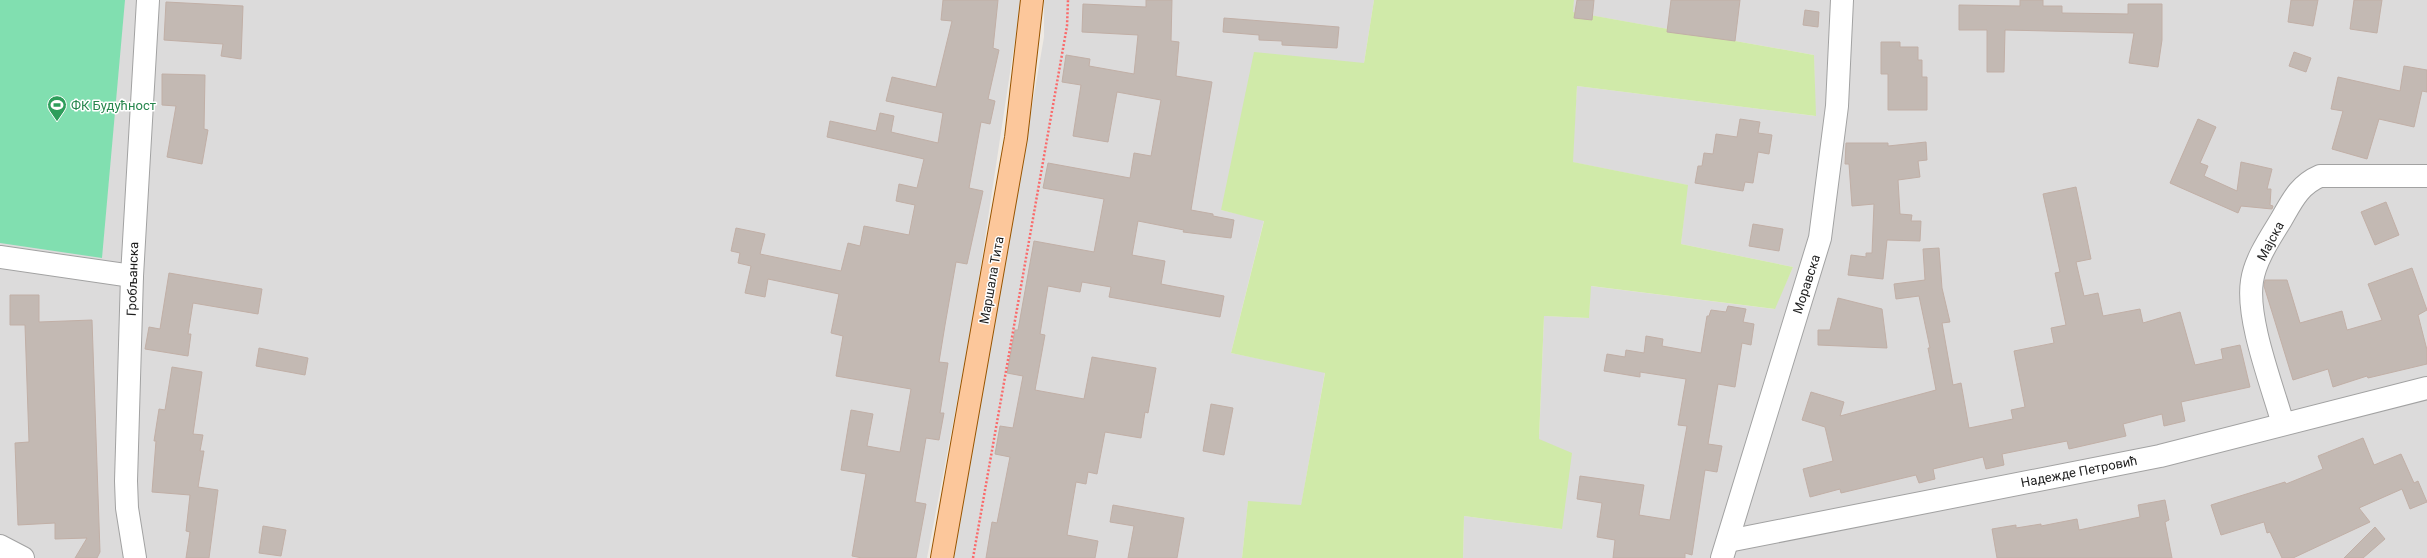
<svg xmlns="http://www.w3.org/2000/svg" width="2427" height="558" viewBox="0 0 2427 558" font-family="Roboto,sans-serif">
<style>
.residential{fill:#dcdbdb}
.grass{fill:#d0eaa9}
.pitch{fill:#81dfb0}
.building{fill:#c3b9b3;stroke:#c1afa6}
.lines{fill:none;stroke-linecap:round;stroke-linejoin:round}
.minor-casing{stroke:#a2a2a2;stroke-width:24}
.major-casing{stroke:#975400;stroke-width:24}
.path{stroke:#fa696a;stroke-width:2.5;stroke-dasharray:2 2;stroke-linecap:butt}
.minor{stroke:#fff;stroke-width:22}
.major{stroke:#fcc79b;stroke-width:22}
.labels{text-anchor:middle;stroke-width:3;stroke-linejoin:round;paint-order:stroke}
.leisure-label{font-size:13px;fill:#27864d;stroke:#fff;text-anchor:start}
.street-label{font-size:13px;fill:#1e1e1e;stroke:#fff}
</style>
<rect width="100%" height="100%" fill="#efeae3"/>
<g class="residential">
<path d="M0,0H1021L972,324L927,558H0Z"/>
<path d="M1044,0H1374L1364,63L1221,210L1264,220L1231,353L1325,372L1301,506L1248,502L1242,558H954L1044,37Z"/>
<path d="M1574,0H2427V558H1463L1464,516L1562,529L1539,439L1544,316L1589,318L1590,286L1774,309L1793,267L1681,244L1687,185L1572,162L1577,86L1815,116L1814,55L1572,12Z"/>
</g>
<path class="grass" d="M1374,0H1574L1573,12L1814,55L1816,116L1577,86L1573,162L1688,185L1681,244L1793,267L1775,309L1591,286L1589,318L1544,316L1539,439L1572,453L1562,529L1464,516L1463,558H1242L1248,501L1301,505L1325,373L1231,353L1264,221L1221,210L1254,52L1364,63Z"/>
<path class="pitch" d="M0,0H125L102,258L0,243Z"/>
<g class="building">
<path d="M943,0H998L993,48L999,50L988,99L995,101L990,124L981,122L969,188L983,191L967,264L956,262L945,325L939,362L948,363L940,413H944L939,440L926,438L915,502L926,504L916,558H862L852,556L866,474L841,470L851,410L873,414L867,446L900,452L911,389L836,376L843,336L831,333L839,294L768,279L765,297L745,293L751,266L738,263L740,253L731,251L736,228L765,234L760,254L841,271L848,243L860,246L864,226L909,235L915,205L896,201L899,184L917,188L924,159L827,137L830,121L876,131L880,113L894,116L891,132L938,143L943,113L886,101L892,77L936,87L952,21L941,20Z"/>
<path d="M1146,0H1172L1171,41L1179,42L1176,76L1212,82L1191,210L1213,214V216L1234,220L1231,238L1183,232L1184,230L1138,221L1132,255L1165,261L1161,284L1224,296L1220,317L1109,297L1111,287L1082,282L1080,292L1048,286L1040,334L1045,335L1035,390L1084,399L1092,357L1156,368L1148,413L1145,412L1141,438L1105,432L1097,474L1088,472L1086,484L1076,482L1067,535L1098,541L1095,558H986L992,522L997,523L1010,457L995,454L1000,426L1013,428L1023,376L1007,373L1015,330H1018L1034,241L1094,252L1104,199L1043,188L1048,163L1130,178L1134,153L1151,156L1161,100L1117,92L1108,142L1073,136L1081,85L1062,82L1066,55L1090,59L1089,66L1134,74L1138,35L1082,32L1083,4L1146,7Z"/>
<path d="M1577,0H1594L1592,20L1574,18Z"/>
<path d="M1671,0H1740L1735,41L1667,32Z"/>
<path d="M2020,0H2043V6H2062V13L2128,14V4H2162V40L2158,67L2129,63L2134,33L2005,30L2004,72H1987V30H1959V5L2020,6Z"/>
<path d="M2291,0H2318L2313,26L2288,22Z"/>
<path d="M2354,0H2382L2377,33L2350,29Z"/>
<path d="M166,2L243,6L241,59L221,56L223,44L164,40Z"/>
<path d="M1805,10L1819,12L1818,27L1803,25Z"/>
<path d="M1224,18L1339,27L1337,48L1282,45V41L1259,40V35L1223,32Z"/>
<path d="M1881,42H1900V47H1918V60H1922V77H1927V110H1888V74H1881Z"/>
<path d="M2294,52L2311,58L2306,72L2289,66Z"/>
<path d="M2404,66L2427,70V92L2422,91L2414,127L2379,119L2367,159L2332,149L2343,111L2331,109L2338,77L2400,91Z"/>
<path d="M162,74L205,75L204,129L208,130L202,164L167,157L176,106L162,105Z"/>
<path d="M1740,119L1760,122L1758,133L1772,135L1769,154L1758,152L1753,183L1745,182L1743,191L1695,183L1698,166H1702L1704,153L1713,154L1716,134L1737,137Z"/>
<path d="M2198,119L2216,127L2200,163L2208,166L2204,176L2237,191L2241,162L2272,169L2267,189H2271L2270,205L2273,206L2272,209L2241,206L2238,213L2170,183Z"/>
<path d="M1926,142L1927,160L1918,161L1920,177L1898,180L1900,214L1912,215L1911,221H1921L1920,241L1887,240L1883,279L1848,275L1851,255L1866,257V253H1872L1874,204L1852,206L1849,164H1845L1846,143H1888V146Z"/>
<path d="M2076,187L2091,259L2076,262L2084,296L2098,293L2103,316L2140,309L2143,323L2180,312L2195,365L2223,359L2221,349L2240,345L2250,387L2181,402L2185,421L2164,426L2162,414L2123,424L2126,436L2069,449L2067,441L2002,454L2004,465L1986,469L1983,457L1933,469L1935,479L1919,483L1916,475L1841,493L1840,489L1810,497L1803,469L1833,461L1825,427L1802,420L1811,392L1844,402L1840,416L1936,390L1928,348H1930L1919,296L1896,299L1894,284L1925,280L1923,249L1939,248L1942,288L1950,322L1942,323L1953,385L1961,383L1969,428L2013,419L2011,410L2025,407L2014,351L2054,343L2051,328L2066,325L2055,273L2060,272L2043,194Z"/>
<path d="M2386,202L2399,235L2375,245L2361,212Z"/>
<path d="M1753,224L1783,229L1779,251L1749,246Z"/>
<path d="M2412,268L2427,310L2418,315L2427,350V364L2368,378L2367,376L2333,387L2328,369L2293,380L2264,286L2265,280H2287L2300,323L2342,311L2347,330L2382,320L2368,284Z"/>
<path d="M169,273L262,289L258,314L193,303L188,334H191L188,356L145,349L149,327L160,329Z"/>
<path d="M10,295H39V322L92,320L100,552L97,558H75L87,538L55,539V523L18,525L15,443L29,442L25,325H10Z"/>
<path d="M1838,298L1882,309L1887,348L1818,345V330H1830Z"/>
<path d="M1728,306L1746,309L1743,322L1754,324L1751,345L1742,343L1735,387L1718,384L1708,444L1722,446L1717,472L1705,470L1692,555L1685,553V558H1613L1615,540L1597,537L1602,503L1577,499L1580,476L1644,485L1639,515L1670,520L1687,426L1678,425L1686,379L1640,372V377L1604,371L1607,354L1625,357L1626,350L1644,353L1646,336L1663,339L1662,346L1701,353L1707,316H1709L1711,310L1726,312Z"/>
<path d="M259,348L308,358L305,375L256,366Z"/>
<path d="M172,367L202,372L193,434L203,435L200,451H204L198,487L218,490L209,558H186L190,532L186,531L190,495L152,492L156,441H154L159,409L165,410Z"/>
<path d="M1211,404L1233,408L1224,455L1203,451Z"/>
<path d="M2363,438L2374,465L2401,454L2414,483L2418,481L2427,502L2410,509L2402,489L2359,508L2370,522L2293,558H2282L2270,532L2267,533L2264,522L2221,535L2211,505L2285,482L2286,484L2323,469L2318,456Z"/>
<path d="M2165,500L2169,520L2165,522L2172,558H1997L1992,529L2016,525V528L2041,524V526L2077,519L2079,530L2140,517L2138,505Z"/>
<path d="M1113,505L1184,518L1177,558H1128L1134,526L1110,522Z"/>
<path d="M263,526L286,530L281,556L259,553Z"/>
<path d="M2375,527L2385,539L2363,558H2344Z"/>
</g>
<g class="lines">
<defs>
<g id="minor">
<path d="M0,257L132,276"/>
<path d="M2283,424C2272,385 2246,319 2252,281C2255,260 2270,238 2281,220C2292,201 2299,185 2320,176H2427"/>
<path d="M1728,541L2160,456L2427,388"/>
<path d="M0,546L23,558"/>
<path d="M135,558L127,508L126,481L132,276L148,0"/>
<path d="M1722,558L1820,238L1837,106L1842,0"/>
</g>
<path id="major" d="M942,558L1016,138L1032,0"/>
</defs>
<use href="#minor" class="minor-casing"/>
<use href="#major" class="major-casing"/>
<path class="path" d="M973,558L1067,26L1068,0"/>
<use href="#minor" class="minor"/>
<use href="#major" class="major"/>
</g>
<defs>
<symbol id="stadium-pin" viewBox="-11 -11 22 30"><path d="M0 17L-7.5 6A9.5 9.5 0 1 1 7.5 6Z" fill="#2e9e5b" stroke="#fff"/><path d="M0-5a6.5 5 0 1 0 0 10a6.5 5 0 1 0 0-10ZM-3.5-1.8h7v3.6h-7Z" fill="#fff"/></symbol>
</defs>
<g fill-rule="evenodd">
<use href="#stadium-pin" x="46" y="94" width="22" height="30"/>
</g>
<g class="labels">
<g class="leisure-label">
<text x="71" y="110">ФК Будућност</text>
</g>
<g class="street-label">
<text transform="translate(2270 241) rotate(-62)" y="5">Мајска</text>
<text transform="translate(132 279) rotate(-88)" y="5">Гробљанска</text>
<text transform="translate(991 280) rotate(-80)" y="5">Маршала Тита</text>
<text transform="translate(1806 284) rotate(-72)" y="5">Моравска</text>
<text transform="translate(2079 471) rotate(-11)" y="5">Надежде Петровић</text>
</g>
</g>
</svg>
